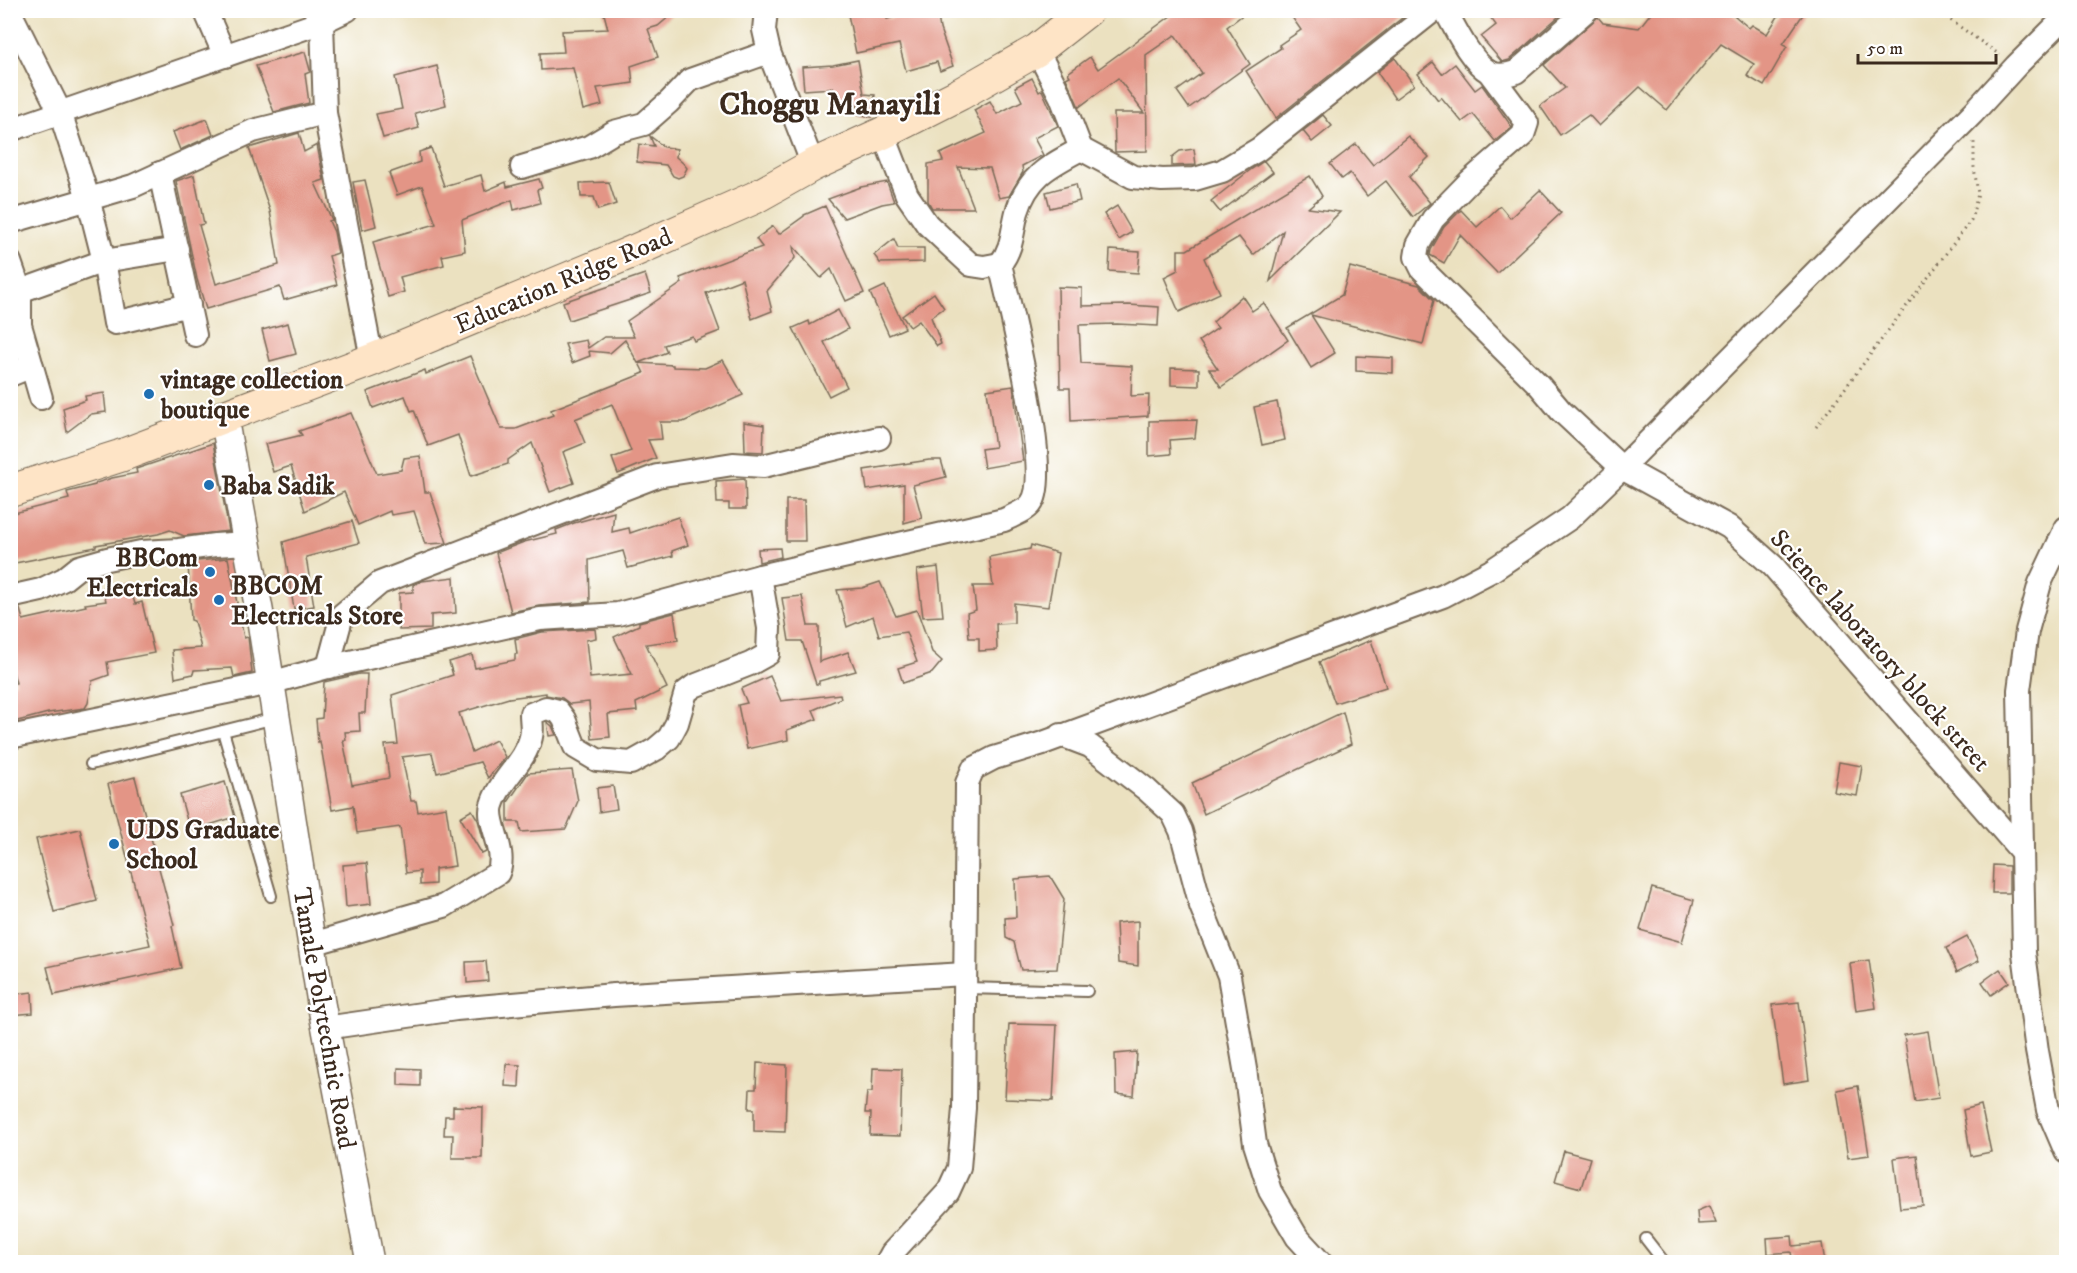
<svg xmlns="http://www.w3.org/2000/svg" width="2077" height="1273" viewBox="0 0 2077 1273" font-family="'IM FELL DW Pica',serif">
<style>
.building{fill:#e39586}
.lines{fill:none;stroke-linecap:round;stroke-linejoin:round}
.service-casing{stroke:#796a57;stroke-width:14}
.minor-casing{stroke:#796a57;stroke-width:26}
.tertiary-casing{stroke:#796a57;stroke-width:30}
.secondary-casing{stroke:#796a57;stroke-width:34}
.path{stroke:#796a57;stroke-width:3;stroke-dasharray:1.5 4.5;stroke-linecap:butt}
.service{stroke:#fff;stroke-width:10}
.minor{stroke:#fff;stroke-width:22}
.tertiary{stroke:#fff;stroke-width:27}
.secondary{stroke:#fee4c6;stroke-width:32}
.poi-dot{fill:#1f6fb2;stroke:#fff;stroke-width:2}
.labels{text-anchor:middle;stroke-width:4.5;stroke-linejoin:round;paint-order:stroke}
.street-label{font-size:26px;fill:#3b2a1e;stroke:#fff}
.poi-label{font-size:26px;font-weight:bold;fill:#3b2a1e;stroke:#fff;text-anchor:start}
.district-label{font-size:32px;font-weight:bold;fill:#3b2a1e;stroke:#fff}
</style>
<rect width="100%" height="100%" fill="#fff"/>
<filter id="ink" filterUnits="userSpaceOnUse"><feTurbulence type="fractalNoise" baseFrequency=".0167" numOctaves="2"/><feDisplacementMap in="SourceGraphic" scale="12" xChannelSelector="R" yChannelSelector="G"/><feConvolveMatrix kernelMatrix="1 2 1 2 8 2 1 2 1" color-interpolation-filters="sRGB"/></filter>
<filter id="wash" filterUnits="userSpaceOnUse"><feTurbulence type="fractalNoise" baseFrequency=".008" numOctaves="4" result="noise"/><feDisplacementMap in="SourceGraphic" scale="24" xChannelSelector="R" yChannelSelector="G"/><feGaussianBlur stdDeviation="1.35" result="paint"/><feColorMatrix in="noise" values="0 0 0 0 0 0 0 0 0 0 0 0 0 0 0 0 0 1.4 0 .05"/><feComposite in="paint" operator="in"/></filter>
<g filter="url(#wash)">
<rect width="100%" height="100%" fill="#ebe1c0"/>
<g id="blocks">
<g class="building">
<path d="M603,10H677L658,26L648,29L658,57L631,66L633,83L597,88L602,105L583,110L573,68L541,70L540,53L564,52L562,31L608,29Z"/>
<path d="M847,10H886L887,19L922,10H937L940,29L953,66L940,71L937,62L906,71L899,44L856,53Z"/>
<path d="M1179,10H1249L1227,27L1250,64L1189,108L1177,91L1202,73L1175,35L1146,55L1147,151L1115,152L1114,113H1144L1118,78L1079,107L1066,78L1070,76L1068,73L1090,57L1098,69Z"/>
<path d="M1287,10H1412L1276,118L1246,71L1281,48L1279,45L1301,30Z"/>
<path d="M1485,10H1566L1509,60L1502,62L1481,37L1496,25Z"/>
<path d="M1653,10H1728L1749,28L1752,25L1767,34L1782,10H1806L1783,44L1787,46L1764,86L1747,76L1754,64L1721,44L1667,110L1640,87L1599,126L1589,115L1560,135L1540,106L1565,88L1544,65L1598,17L1603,23L1639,28Z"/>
<path d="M305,52L310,70V72L305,74L309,103L274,112L256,66Z"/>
<path d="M1395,58L1414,85L1395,99L1377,72Z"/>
<path d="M858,60L864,94L875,95L872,117L857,114L858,105L832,102L833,88L804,90L802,67L833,65Z"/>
<path d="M1433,62L1442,74L1455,64L1475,90L1482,85L1512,127L1495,141L1473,114L1462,122L1441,97L1438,100L1418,74Z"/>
<path d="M437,66L446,105L415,113L419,128L383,138L376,114L402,109L395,77Z"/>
<path d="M1032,78L1039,92L1042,90L1058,126L1034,138L1043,155L1022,166L1023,172L1009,196L999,198L990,168L958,167L974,208H932L928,201V164L943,161L940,154L986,133L974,110L990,101L997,114L1022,101L1015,87Z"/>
<path d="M1323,115L1332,126L1312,142L1303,131Z"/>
<path d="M207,119L213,135L180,150L173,132Z"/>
<path d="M299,133L304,152L317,145L324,180L315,183L332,220L329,221L334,232L338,253L329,256L337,285L284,300L280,287L206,309L197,279L176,181L194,175L204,224L199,225L216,284L279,265L270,211L249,148Z"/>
<path d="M650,136L664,147L677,149L676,157L684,164L687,168L683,176L678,178L673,176L666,165L637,162L639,144L654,146Z"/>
<path d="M1408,136L1429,157L1409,177L1430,203L1413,217L1386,181L1367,196L1350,173L1342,179L1330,164L1356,144L1373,165Z"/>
<path d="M431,148L444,186L481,175L485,191L506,182L507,187L539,179L542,188L537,190L540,203L514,210L512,200L462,220L465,251L442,256L444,265L400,277L404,292L388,297L373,242L436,224L422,186L397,195L389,173L420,162L419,152Z"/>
<path d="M1194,149L1196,165L1172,166V157L1180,151Z"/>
<path d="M1264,161L1273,172L1220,212L1211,201L1249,171Z"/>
<path d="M1310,176L1322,196L1308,208L1340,212L1270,281L1283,231L1253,255L1239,237L1204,258L1220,293L1179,312L1164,277L1178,270V250H1187Z"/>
<path d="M365,180L376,226L362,230L353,182Z"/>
<path d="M609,182L616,204L598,210L594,197H581L580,183Z"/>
<path d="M887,182L894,202L882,204L844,218L828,199L861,187Z"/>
<path d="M1076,184L1080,201L1050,208L1046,192Z"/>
<path d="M1540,190L1561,213L1497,273L1460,235L1444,263L1430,255L1431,250L1444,227L1461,210L1477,227L1500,206L1510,218Z"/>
<path d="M825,206L864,293L846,301L831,269L821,278L793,246L795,258L767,291L772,311L752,319L742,279L706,293L720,331L694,341L692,336L664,345L667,352L638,363L625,340L610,353L589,351L590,356L572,363L565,344L586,340L588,348L604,337H634L627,321L682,283L680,278L762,247L756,239L773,226L779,234L804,216V215Z"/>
<path d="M1117,206L1132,232L1119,240L1104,214Z"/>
<path d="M894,239L898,248H924V262L880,263L874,255Z"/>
<path d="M1110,250L1140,252L1138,273L1109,271Z"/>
<path d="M1350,267L1419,285L1434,300L1423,344L1311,315L1335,353L1311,368L1287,328L1342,295Z"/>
<path d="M645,274L651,293L569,320L563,302Z"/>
<path d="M885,286L905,328L889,335L870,293Z"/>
<path d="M1058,287L1082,288V306L1129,305L1159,307L1158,326L1117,324L1079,325L1081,363L1132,366L1131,396L1149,395L1148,416L1071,421L1070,388H1060Z"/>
<path d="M934,293L944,308L931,317L941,344L937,346L919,321L910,327L902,316Z"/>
<path d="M1242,296L1252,311L1264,303L1288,340L1221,387L1209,369H1218L1199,341L1218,328L1213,322Z"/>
<path d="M838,310L848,329L824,342L847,387L829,396L793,328L809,321L810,325Z"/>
<path d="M288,323L296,354L270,361L262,330Z"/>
<path d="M470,356L501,429H516L553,415L551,410L644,373L639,363L673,365V367L705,368L723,360L743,395L683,422H660L662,439L648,440L656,458L618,474L612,458L631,451L612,404L575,419L585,443L563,452L574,483L550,492L532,443L508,460V464L471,476L458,435L428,446L414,410L411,411L405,396L373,408L367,392L425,370L426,374Z"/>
<path d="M1356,356L1393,358V373L1356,371Z"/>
<path d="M1171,368L1199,369V386L1171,385Z"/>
<path d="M1013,386L1023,461L984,468L981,449L995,447L987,390Z"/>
<path d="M104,393L106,412L91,414L67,432L63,408L86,400L85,396Z"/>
<path d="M1277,402L1285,440L1262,445L1254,407Z"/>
<path d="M351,413L377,474L401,470L404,458L420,456L425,492H430L447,543L425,544L414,511L391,515L390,511L358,525L344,492L305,511L291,466L273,472L265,444L302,435L299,431Z"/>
<path d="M1197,420L1195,438L1170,440L1171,454L1149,456V421Z"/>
<path d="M744,422L764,425L763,452L745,451Z"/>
<path d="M213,443L229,531L184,536L170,530L158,534L96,545V547L10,564V514L69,499L67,492L95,485L96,483L112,478L137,473L136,469Z"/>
<path d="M929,460H941L946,477L913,485L922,518L904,523V484L867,490L864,470Z"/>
<path d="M745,479L746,509H729V503H717L716,481Z"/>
<path d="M786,500H804L805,541H786Z"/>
<path d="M614,512L612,532L629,528L630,533L678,517L688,545L672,551L673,556L628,568L623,551L589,560L590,602L539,606L511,612L496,553L524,542L557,534L556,530L574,523Z"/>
<path d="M352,521L359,543L306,557L314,606L294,609L283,542Z"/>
<path d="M1031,545L1058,553L1048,607L1014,603V623L996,624L997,650L979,651V638H969L967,613L976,610L973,586H993L989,557L1030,549Z"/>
<path d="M780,548L781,557L759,562L758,549Z"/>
<path d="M228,558L244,638L248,637L252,673L234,677L232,668L194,670L193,674L175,678L172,650L201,648L194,621L191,620L188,562Z"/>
<path d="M938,567L943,616L923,617L917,570Z"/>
<path d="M454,577L456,613L431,615V629L399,630V593L413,592V585L422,581Z"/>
<path d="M880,582L896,616L917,610L932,652L942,661L932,673L903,683L898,668L917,662L906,632L879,636L873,616L847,627L837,590L862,588Z"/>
<path d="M129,583L135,604L142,602L154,653L107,662L109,675L92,681L88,703L85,708L48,713L10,723V684L16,683L10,661V610L20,609L23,620L86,606L85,604L106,601L103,588Z"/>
<path d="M802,596L808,626H819V662L848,652L856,671L819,681V684H816L802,641H789L782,598Z"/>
<path d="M674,613L678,640L646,644L667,688L636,703L637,711L608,714L610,737L592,739L589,702L570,704L562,698L546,695V693L509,698L459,713L472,752L496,740L505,757L488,778L480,762L437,773L432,753L402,757L411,801H416L418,812L446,807L455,866L435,869V884L420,885V871L406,873L400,827L357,833L353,806L332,810L320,741L318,742L316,719L322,718L324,682L359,674H367L365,713H359L360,731L345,732L346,740H343L352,785L389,778L385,745L398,744L392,695L453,675L449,662L472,655L475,668L515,660V654H517L515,639L542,632L595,629L596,638L586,640L590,678L632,674L614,637L639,625V622Z"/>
<path d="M1371,640L1386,687L1335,703L1319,662Z"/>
<path d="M770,676L781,701L840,694L841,698L813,710L817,719L787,730L788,740L747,749L738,705L747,703L741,689Z"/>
<path d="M1343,712L1351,744L1204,814L1192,783Z"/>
<path d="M547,722L552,726L556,735L549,736Z"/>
<path d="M1839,762L1862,766L1857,796L1834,792Z"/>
<path d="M572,770L578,801L566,829L521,832L519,822H508V802L528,773Z"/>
<path d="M135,777L174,925L172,926L181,968L54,995L47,967L150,945L108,784Z"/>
<path d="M225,782L235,817L190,831L180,795Z"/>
<path d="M613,786L617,809L599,812L597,788Z"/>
<path d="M472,810L478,820L486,849V852L482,854L460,817Z"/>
<path d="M80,829L97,901L54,912L36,839Z"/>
<path d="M367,863L371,904L346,907L343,865Z"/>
<path d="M1993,865L2009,866V893H1992Z"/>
<path d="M1050,876L1064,899L1057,969L1021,970L1014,942L1006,938L1005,918L1016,917L1015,879Z"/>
<path d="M1652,888L1694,900L1682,942L1640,930Z"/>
<path d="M1138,921V966L1118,963L1116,923Z"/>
<path d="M1967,937L1979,961L1957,972L1946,948Z"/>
<path d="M1869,960L1876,1008L1856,1011L1850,963Z"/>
<path d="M486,961L488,981L467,983L466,962Z"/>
<path d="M2000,969L2009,982L1991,995L1982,982Z"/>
<path d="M32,992L33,1013L10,1015V995Z"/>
<path d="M1799,1002L1809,1080L1783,1084L1772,1005Z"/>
<path d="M1009,1024L1057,1025L1053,1101L1005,1099Z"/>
<path d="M1928,1031L1939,1098L1915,1102L1904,1035Z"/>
<path d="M1137,1052L1134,1096L1116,1094L1115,1054Z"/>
<path d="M757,1063L787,1065L785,1132L754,1131V1109H749L750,1089H756Z"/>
<path d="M506,1064L520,1065L519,1087L505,1086Z"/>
<path d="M398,1068L420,1069V1086L398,1085Z"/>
<path d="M873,1068L902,1069L900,1136L870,1135L871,1113H865L867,1092H872Z"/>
<path d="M1858,1086L1869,1155L1848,1158L1837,1090Z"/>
<path d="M1981,1105L1991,1152L1971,1156L1963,1110Z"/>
<path d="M453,1106L483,1107L482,1158H452L453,1135H444L445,1116H453Z"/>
<path d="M1564,1151L1590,1158L1581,1188L1555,1181Z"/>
<path d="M1917,1155L1923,1206L1900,1208L1894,1158Z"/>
<path d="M1709,1206L1716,1223L1698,1224L1697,1211Z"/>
<path d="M1792,1236L1793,1246L1822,1243L1825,1263H1793L1791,1252L1768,1254L1767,1238Z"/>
</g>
</g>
</g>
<g filter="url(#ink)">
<use href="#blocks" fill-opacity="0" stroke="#796a57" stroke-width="1.5"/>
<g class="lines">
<defs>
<g id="service">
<path d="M223,731L271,896"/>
<path d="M91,764L275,718"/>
<path d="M965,988L1087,991"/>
<path d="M1646,1239L1664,1262"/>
</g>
<g id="minor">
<path d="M205,10L225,56"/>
<path d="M315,10L322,22L325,113L372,360"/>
<path d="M766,10L764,30L769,52L813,165"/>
<path d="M1445,10C1455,28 1471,62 1489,72C1498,77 1507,75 1516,72L1587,10"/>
<path d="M10,12L60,112L88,198L104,261L115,323L189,305"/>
<path d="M1489,72L1527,123L1523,135L1470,181L1433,219L1418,245L1416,257L1422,269L1539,385L1561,411L1622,468L1729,527L1773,566L2021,851"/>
<path d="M10,130L322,22L347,10"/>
<path d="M883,133L907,195L927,224L971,265L984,267L1000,264"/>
<path d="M1081,149L1133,177L1162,180L1195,179L1222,171L1259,149L1434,10"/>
<path d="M522,167L589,147L614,132L644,124L669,102L690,80L769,52"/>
<path d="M160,173L195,335"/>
<path d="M10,222L133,186L253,131L325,113"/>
<path d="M10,262L20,291V325L41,398"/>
<path d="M20,291L104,261L177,249"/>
<path d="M10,375L32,366"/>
<path d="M2066,528L2040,583L2027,631L2019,690L2024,953L2037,1051L2048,1110L2066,1152"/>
<path d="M10,597L41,590L64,579L79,567L107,559L141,552L179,550L215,545L247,543"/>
<path d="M328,667L342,615L380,583L657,476L733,464L763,466L879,438"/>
<path d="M1061,735L1090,746L1147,790L1173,814L1181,831L1201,906L1229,976L1245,1069L1255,1144L1270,1191L1297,1237L1320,1262"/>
<path d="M10,737L270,683L328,667L540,619L618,614L760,576L1004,520C1012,516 1026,511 1031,504C1053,476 1009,304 1000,264C1013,248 1012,231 1017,212C1028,176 1049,166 1081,149L1061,97L1037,50"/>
<path d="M312,944L444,906L498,873C508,851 486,822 492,805C499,780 525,763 531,737C533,730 531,721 531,714L546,708L558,711L564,719L575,747L597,760L631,763L656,749L669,738L677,723L686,692L694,686L750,664L768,654L769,628L760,576"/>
<path d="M325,1028L456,1009L614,995L965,974"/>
<path d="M887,1262L892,1253L948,1192L959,1168L964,1108L967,783L973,769L994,758L1043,743L1443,596L1491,571L1570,518L1622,468L1973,113L2016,66L2066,16"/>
</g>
<path id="tertiary" d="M224,418L260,615L321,1003L370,1262"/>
<path id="secondary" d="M10,491L120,456L372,360L627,254L754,198L813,165L883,133L960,94L1037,50L1088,10"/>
</defs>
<use href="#service" class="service-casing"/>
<use href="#minor" class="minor-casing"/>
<use href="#tertiary" class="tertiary-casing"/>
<use href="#secondary" class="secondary-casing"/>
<g class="path">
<path d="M1936,10L2000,55"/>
<path d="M1816,427L1971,220L1978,194L1974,167V142"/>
</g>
<use href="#service" class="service"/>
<use href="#minor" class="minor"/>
<use href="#tertiary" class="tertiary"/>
<use href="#secondary" class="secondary"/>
</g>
</g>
<g class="poi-dot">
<circle cx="149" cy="394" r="6"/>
<circle cx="209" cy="485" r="6"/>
<circle cx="210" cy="572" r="6"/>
<circle cx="219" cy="600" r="6"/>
<circle cx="114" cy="844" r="6"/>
</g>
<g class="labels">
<g class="street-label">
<text transform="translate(563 280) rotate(-23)" y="9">Education Ridge Road</text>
<text transform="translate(1881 650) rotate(48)" y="9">Science laboratory block street</text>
<text transform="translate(325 1018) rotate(80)" y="9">Tamale Polytechnic Road</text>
</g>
<g class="poi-label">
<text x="161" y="388">vintage collection<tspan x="161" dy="30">boutique</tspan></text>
<text x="221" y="494">Baba Sadik</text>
<text x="198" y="566" text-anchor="end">BBCom<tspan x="198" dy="30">Electricals</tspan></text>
<text x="231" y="594">BBCOM<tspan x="231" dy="30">Electricals Store</tspan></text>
<text x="126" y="838">UDS Graduate<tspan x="126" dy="30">School</tspan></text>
</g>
<g class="district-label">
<text x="830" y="114">Choggu Manayili</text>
</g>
</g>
<rect width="2077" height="1273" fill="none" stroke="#fff" stroke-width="36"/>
<path d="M1858 54v9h138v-9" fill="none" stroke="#3b2a1e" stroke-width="3"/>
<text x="1867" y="54" font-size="18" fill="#3b2a1e" stroke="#ffffff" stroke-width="4.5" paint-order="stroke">50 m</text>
</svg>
